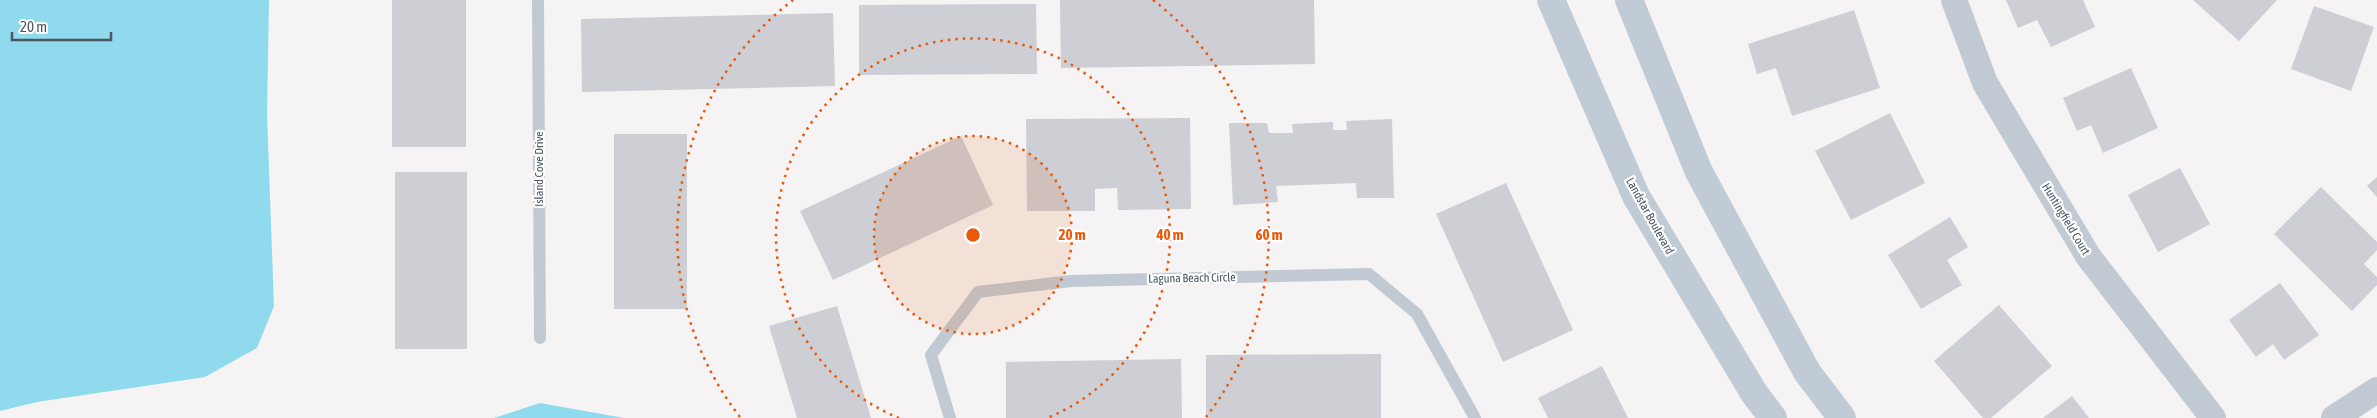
<svg xmlns="http://www.w3.org/2000/svg" width="2377" height="418" viewBox="0 0 2377 418" font-family="'Asap Condensed',sans-serif">
<style>
.water{fill:#90daee}
.building{fill:#cdcfd5}
.lines{fill:none;stroke-linecap:round;stroke-linejoin:round}
.lane{stroke:#c1cad2;stroke-width:12}
.street{stroke:#c1cad2;stroke-width:26}
.secondary{stroke:#c1cbd6;stroke-width:28}
.ring{fill:none;stroke:#e8590c;stroke-width:2.5;stroke-dasharray:2.5 5}
.labels{text-anchor:middle;stroke-width:4.5;stroke-linejoin:round;paint-order:stroke}
.street-label{font-size:12px;fill:#4a5661;stroke:#fff}
.centre{fill:#e8590c;stroke:#fff;stroke-width:2.5}
.ring-label{font-size:15px;text-anchor:middle;font-weight:bold;fill:#e8590c;stroke:#fff;stroke-width:4.5;stroke-linejoin:round;paint-order:stroke}
</style>
<rect width="100%" height="100%" fill="#f5f3f3"/>
<g class="water">
<path d="M0,0H269L267,114L274,306L257,348L205,377L37,402L0,411Z"/>
<path d="M540,403L624,418H494Z"/>
</g>
<g class="building">
<rect x="392" y="0" width="74" height="147"/>
<path d="M1060,0H1314L1315,64L1061,68Z"/>
<path d="M2006,0H2083L2095,27L2051,47L2037,20L2018,28Z"/>
<path d="M2193,0H2277L2239,41Z"/>
<path d="M1036,4L1037,74L859,75V5Z"/>
<path d="M2314,6L2374,27L2351,91L2291,69Z"/>
<path d="M1854,10L1880,88L1792,116L1776,68L1757,74L1748,44Z"/>
<path d="M833,13L835,86L582,92L581,19Z"/>
<path d="M2131,68L2158,128L2103,153L2091,125L2077,131L2063,98Z"/>
<path d="M1890,113L1925,183L1851,220L1815,151Z"/>
<path d="M1190,118L1191,209L1118,210L1117,188L1095,189V211H1027L1026,119Z"/>
<path d="M1392,119L1394,198H1357L1356,183L1276,186L1278,202L1233,205L1229,123H1267L1269,133H1293L1292,124L1333,122V130H1347L1346,121Z"/>
<rect x="614" y="134" width="73" height="175"/>
<path d="M961,136L993,205L833,280L800,211Z"/>
<path d="M2180,168L2210,224L2158,252L2128,195Z"/>
<rect x="395" y="172" width="72" height="177"/>
<path d="M2377,177V197L2367,186Z"/>
<path d="M1506,183L1573,330L1503,362L1436,214Z"/>
<path d="M2321,187L2377,242V250L2364,264L2377,277V285L2352,311L2274,234Z"/>
<path d="M1950,217L1968,247L1947,260L1962,285L1921,309L1888,255Z"/>
<path d="M2280,283L2319,335L2284,360L2273,344L2256,357L2229,320Z"/>
<path d="M1999,305L2052,366L1991,418H1983L1934,361Z"/>
<path d="M837,306L871,418H797L769,326Z"/>
<path d="M1381,354V418H1206V355Z"/>
<path d="M1181,359L1182,418H1006V362Z"/>
<path d="M1602,366L1628,418H1548L1538,398Z"/>
<path d="M2072,396L2089,418H2043Z"/>
</g>
<g class="lines">
<g class="lane">
<path d="M538,0L540,338"/>
<path d="M950,418L931,355L978,292L1071,281L1369,274L1417,314L1475,418"/>
</g>
<g class="street">
<path d="M1954,0L1985,83L2088,256L2213,418"/>
<path d="M2334,418L2377,390"/>
</g>
<g class="secondary">
<path d="M1551,0L1636,196L1754,393L1773,418"/>
<path d="M1629,0L1699,172L1807,372L1842,418"/>
</g>
</g>
<circle cx="973" cy="235" r="99" fill="#e8590c" fill-opacity=".12"/>
<g class="ring">
<circle cx="973" cy="235" r="99"/>
<path d="M899 418A197 197 0 1 1 1047 418"/>
<path d="M740 417A296 296 0 0 1 793 0M1153 0A296 296 0 0 1 1206 417"/>
</g>
<g class="labels">
<g class="street-label">
<text transform="translate(539 169) rotate(-90)" y="4">Island Cove Drive</text>
<text transform="translate(1650 216) rotate(61)" y="4">Landstar Boulevard</text>
<text transform="translate(2066 219) rotate(59)" y="4">Huntingfield Court</text>
<text transform="translate(1192 278) rotate(-1)" y="4">Laguna Beach Circle</text>
</g>
</g>
<circle cx="973" cy="235" r="8" class="centre"/>
<g class="ring-label">
<text x="1072" y="240">20 m</text>
<text x="1170" y="240">40 m</text>
<text x="1269" y="240">60 m</text>
</g>
<path d="M12 32v8h99v-8" fill="none" stroke="#4a5661" stroke-width="2.5"/>
<text x="20" y="32" font-size="15" fill="#4a5661" stroke="#ffffff" stroke-width="4" paint-order="stroke">20 m</text>
</svg>
